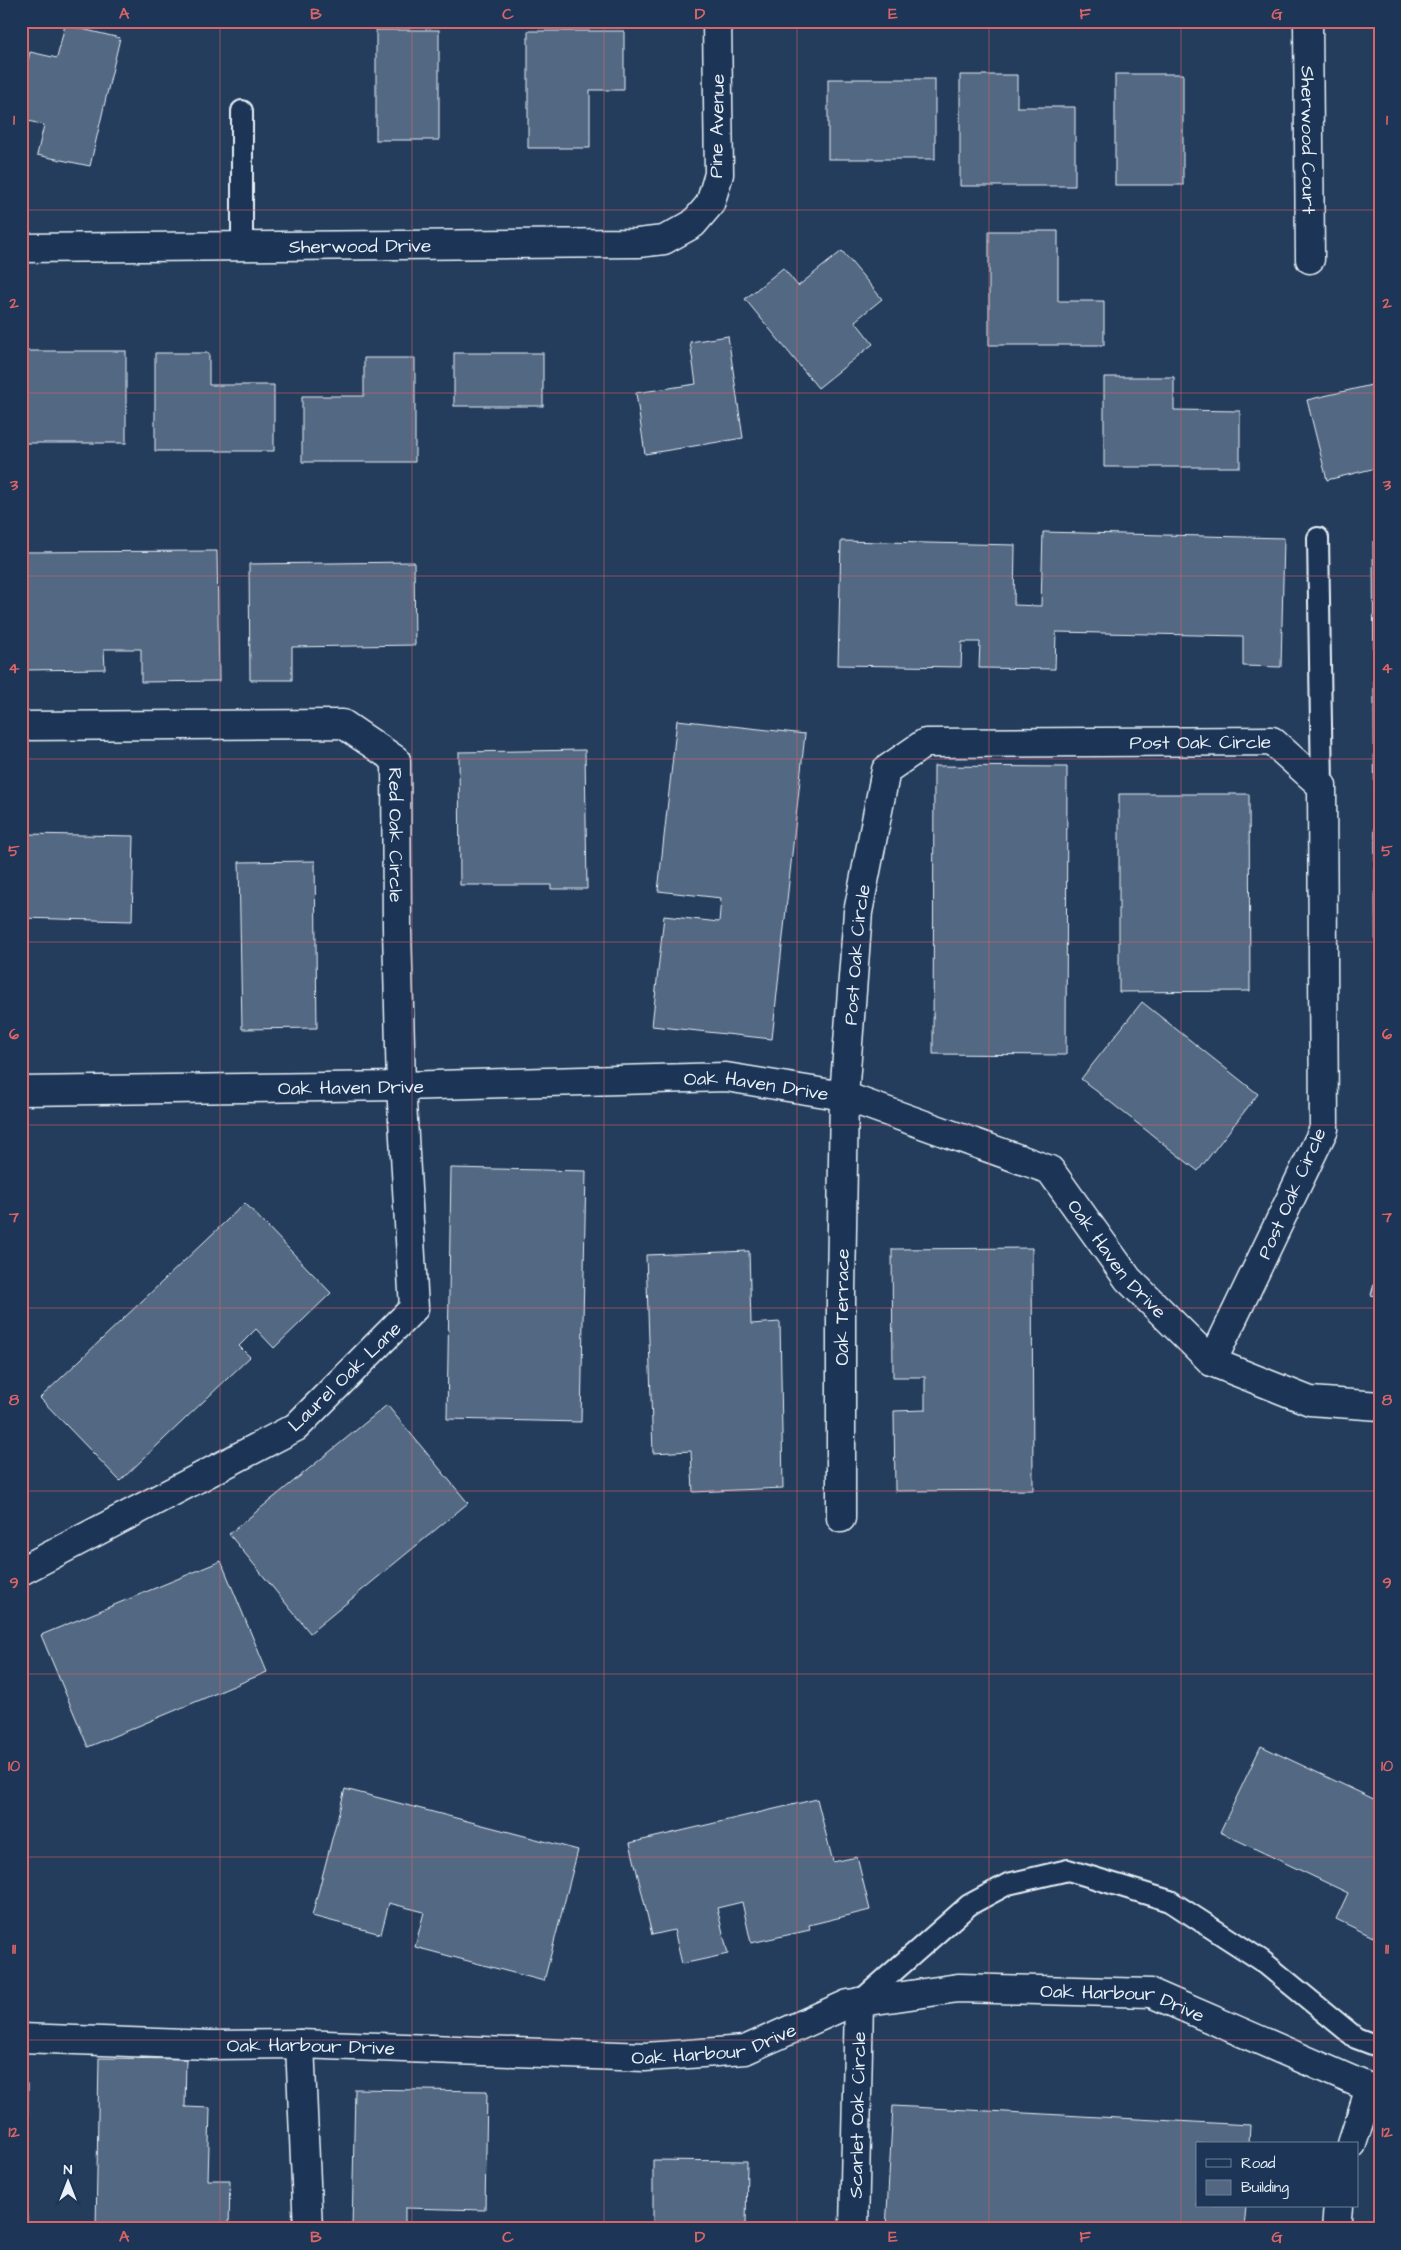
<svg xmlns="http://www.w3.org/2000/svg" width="1401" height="2250" viewBox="0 0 1401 2250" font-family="'Architects Daughter',sans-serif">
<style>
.building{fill:#536782;stroke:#e8f1f8}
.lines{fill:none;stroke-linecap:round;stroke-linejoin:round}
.service-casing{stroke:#e8f1f8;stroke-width:24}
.minor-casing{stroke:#e8f1f8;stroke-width:31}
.service{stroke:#1d3557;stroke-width:20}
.minor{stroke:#1d3557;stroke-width:28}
.grid{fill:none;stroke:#db6466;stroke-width:1;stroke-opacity:0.55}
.labels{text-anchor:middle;stroke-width:5;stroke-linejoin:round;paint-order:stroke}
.street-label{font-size:19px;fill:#e8f1f8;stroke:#1d3557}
.neatline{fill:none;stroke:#db6466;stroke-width:2}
.grid-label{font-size:16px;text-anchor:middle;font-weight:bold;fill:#db6466}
</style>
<rect width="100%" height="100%" fill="#253d5d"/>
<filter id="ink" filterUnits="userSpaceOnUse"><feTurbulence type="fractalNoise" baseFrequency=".02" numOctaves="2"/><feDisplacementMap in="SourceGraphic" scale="10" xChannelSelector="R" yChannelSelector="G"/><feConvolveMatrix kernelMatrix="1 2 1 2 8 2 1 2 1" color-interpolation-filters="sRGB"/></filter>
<g filter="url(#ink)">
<g class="building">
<path d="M65,25L120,38L90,166L37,155L44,125L21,119V88L30,52L57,58Z"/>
<rect x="376" y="30" width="63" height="110"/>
<path d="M528,31H624V90H590V148H528Z"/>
<rect x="1115" y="74" width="68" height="111"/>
<path d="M960,75H1017V107H1075V186H960Z"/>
<rect x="828" y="79" width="107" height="80"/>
<path d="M989,231H1058V301H1104V345H989Z"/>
<path d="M842,251L882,299L855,321L873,344L818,388L745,299L783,268L798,286Z"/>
<path d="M728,336L743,438L645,454L636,393L696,384L690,342Z"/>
<rect x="24" y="351" width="102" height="92"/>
<path d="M155,353H209V385H274V451H155Z"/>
<rect x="454" y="353" width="89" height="53"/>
<path d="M364,358H415V462H302V396H364Z"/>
<path d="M1104,377H1174V410L1240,411V467H1104Z"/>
<path d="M1380,383V467L1327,480L1307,400Z"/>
<path d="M1043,532L1284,538L1281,667L1243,666V636L1056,632L1055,669L979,668L980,642H962L961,667L838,665L841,541L1015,545L1014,605L1041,606Z"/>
<path d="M1373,542H1380V1039H1376Z"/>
<path d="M217,551L219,681L141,682V649H104L105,669L21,670V552Z"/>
<path d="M414,562L415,645L292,647V680H250L249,564Z"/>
<path d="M677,720L805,734L772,1039L652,1026L664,916L719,922L721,898L658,891Z"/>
<path d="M585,750L587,889H551V885H460L459,752Z"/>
<path d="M934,766L1067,767L1066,1055L933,1054Z"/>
<path d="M1119,794H1249L1250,991L1119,992Z"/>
<path d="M21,804H27L26,834L134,836L132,921L21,918Z"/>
<path d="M315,861L317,1028L242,1029L239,862Z"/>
<path d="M1142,1002L1258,1094L1198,1171L1081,1079Z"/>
<path d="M451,1168L586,1171L581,1422L447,1419Z"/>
<path d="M245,1203L331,1293L274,1348L256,1329L239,1346L250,1357L120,1481L40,1398Z"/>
<path d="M1032,1248L1033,1490L895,1491L894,1411L925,1410V1377H893L892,1249Z"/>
<path d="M749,1251L751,1324L780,1322L783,1488L693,1492L691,1451L653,1453L646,1255Z"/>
<path d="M1380,1262V1297L1371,1295Z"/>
<path d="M387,1405L468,1503L310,1633L229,1534Z"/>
<path d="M221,1561L267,1672L88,1747L41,1635Z"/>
<path d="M1261,1746L1380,1802V1922L1373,1937L1336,1919L1348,1893L1220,1832Z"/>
<path d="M345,1789L578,1850L544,1981L415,1947L424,1912L389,1903L381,1934L312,1916Z"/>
<path d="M817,1799L833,1862L857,1857L870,1910L809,1925L810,1930L751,1943L742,1902L717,1908L728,1954L682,1964L674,1930L652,1935L630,1843Z"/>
<path d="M99,2058L186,2059L185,2107L210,2108L208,2180H230L229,2229H96Z"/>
<path d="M21,2084H28L27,2221H21Z"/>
<path d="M355,2089L487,2091L485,2210L405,2208V2229H352Z"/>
<path d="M893,2106L1250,2125L1249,2144H1197V2206H1246L1244,2229H886Z"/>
<path d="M653,2160L747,2161L746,2228L763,2229H653Z"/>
</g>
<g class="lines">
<defs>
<g id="service">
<path d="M242,245V111"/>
<path d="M1318,538L1322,786"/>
<path d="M859,2002L969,1905L1008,1884L1068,1870L1170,1901L1261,1960L1356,2038L1380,2047"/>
</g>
<g id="minor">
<path id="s1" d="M1308,21L1310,259"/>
<path id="s2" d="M21,248L638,243L664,240L693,224L710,204L719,174L717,21"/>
<path id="s3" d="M21,726L343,724L396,760L397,928L401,1086L414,1308L296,1427L21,1571"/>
<path id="s4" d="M21,1091L401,1086L726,1077L844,1096L1050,1170L1128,1279L1212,1362L1310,1401L1380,1406"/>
<path id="s5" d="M841,1518V1293L844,1096L858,912L886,770L925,743L1272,741L1322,786L1324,1129L1212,1362"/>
<path id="s6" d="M21,2038L211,2045L300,2044L645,2057L745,2050L848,2004L958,1988L1151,1993L1370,2088L1380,2089"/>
<path d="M300,2044L308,2229"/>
<path d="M1352,2144L1370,2088"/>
<path id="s7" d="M854,2229L859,2002"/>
<path d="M1336,2229L1338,2206"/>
</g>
</defs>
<use href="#service" class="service-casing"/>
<use href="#minor" class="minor-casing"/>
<use href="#service" class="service"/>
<use href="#minor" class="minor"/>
</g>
</g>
<path class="grid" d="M220,21V2229M412,21V2229M604,21V2229M797,21V2229M989,21V2229M1181,21V2229M21,210H1380M21,393H1380M21,576H1380M21,759H1380M21,942H1380M21,1125H1380M21,1308H1380M21,1491H1380M21,1674H1380M21,1857H1380M21,2040H1380"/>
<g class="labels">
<g class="street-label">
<text transform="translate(716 126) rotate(-89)" y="7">Pine Avenue</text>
<text dy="7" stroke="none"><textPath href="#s1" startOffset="119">Sherwood Court</textPath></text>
<text dy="7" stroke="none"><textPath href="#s2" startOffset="339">Sherwood Drive</textPath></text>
<text dy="7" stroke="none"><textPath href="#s5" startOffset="1074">Post Oak Circle</textPath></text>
<text dy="7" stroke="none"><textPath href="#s3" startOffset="461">Red Oak Circle</textPath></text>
<text dy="7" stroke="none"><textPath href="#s5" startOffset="564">Post Oak Circle</textPath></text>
<text dy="7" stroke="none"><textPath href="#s4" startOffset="330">Oak Haven Drive</textPath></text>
<text dy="7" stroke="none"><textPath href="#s4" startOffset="736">Oak Haven Drive</textPath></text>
<text transform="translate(1291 1193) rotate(-66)" y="7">Post Oak Circle</text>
<text dy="7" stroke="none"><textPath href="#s4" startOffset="1155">Oak Haven Drive</textPath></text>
<text dy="7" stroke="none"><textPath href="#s5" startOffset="211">Oak Terrace</textPath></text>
<text transform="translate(344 1376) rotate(-44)" y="7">Laurel Oak Lane</text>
<text dy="7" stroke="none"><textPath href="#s6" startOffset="1115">Oak Harbour Drive</textPath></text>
<text dy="7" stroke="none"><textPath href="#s6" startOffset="695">Oak Harbour Drive</textPath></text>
<text dy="7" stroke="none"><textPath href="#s6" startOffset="290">Oak Harbour Drive</textPath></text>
<text dy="7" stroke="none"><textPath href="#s7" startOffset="114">Scarlet Oak Circle</textPath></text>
</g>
</g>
<rect width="1401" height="2250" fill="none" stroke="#1d3557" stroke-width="55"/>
<rect x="1196" y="2142" width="162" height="65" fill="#1d3557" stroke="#6e8097"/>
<rect x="1206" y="2159" width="25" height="8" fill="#1d3557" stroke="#6e8097"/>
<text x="1241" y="2168" font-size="15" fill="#e8f1f8">Road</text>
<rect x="1206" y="2180" width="25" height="15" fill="#536782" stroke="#6e8097"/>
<text x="1241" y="2192" font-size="15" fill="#e8f1f8">Building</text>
<g transform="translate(68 2182)" stroke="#1d3557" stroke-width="4" paint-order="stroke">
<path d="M0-4L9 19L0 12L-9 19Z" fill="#e8f1f8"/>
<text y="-8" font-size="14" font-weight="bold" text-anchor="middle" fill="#e8f1f8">N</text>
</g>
<rect x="28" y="28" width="1346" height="2194" class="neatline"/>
<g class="grid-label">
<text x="124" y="19">A</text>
<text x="316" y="19">B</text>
<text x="508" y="19">C</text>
<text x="700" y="19">D</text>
<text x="893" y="19">E</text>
<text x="1085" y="19">F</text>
<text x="1277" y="19">G</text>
<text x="14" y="125">1</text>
<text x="1387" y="125">1</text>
<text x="14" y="308">2</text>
<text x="1387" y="308">2</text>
<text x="14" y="490">3</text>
<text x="1387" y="490">3</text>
<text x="14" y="673">4</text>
<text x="1387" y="673">4</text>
<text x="14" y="856">5</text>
<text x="1387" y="856">5</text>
<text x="14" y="1039">6</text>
<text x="1387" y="1039">6</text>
<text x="14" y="1222">7</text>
<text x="1387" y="1222">7</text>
<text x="14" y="1405">8</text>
<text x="1387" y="1405">8</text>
<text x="14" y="1588">9</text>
<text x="1387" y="1588">9</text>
<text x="14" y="1771">10</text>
<text x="1387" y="1771">10</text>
<text x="14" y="1954">11</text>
<text x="1387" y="1954">11</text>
<text x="14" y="2137">12</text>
<text x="1387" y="2137">12</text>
<text x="124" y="2242">A</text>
<text x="316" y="2242">B</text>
<text x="508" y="2242">C</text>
<text x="700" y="2242">D</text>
<text x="893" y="2242">E</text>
<text x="1085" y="2242">F</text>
<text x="1277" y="2242">G</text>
</g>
</svg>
